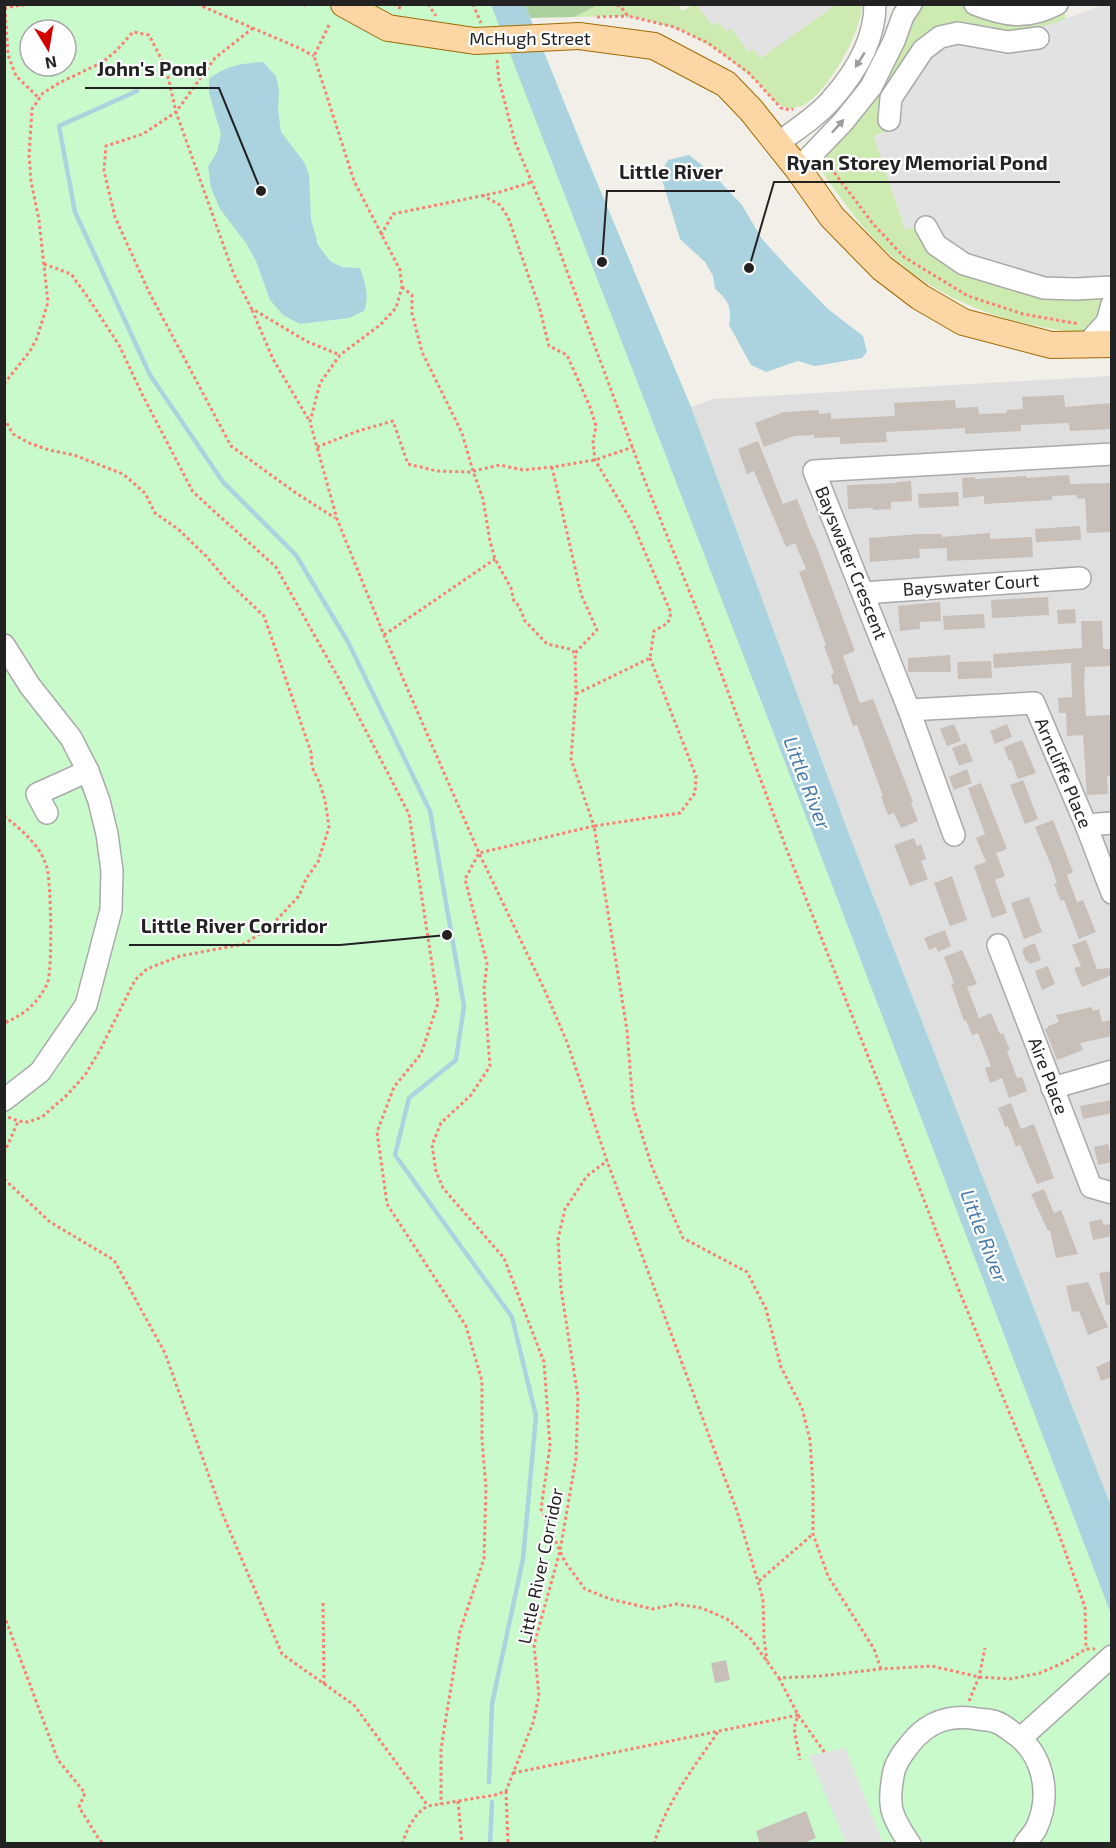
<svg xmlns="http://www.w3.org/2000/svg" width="1116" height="1848" viewBox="0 0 1116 1848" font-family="'Exo 2',sans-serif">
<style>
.residential{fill:#e0dfdf}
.grass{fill:#cdebb0}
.forest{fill:#add19e}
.park{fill:#c8facc;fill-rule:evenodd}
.parking{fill:#e2e2e2}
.water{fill:#aad3df}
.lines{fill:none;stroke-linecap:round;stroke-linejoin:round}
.stream{stroke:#aad3df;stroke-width:4.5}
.building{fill:#c7bfb8}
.minor-casing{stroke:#a9a9a9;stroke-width:24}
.major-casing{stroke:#a06b00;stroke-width:28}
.path{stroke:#fa8072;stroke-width:3;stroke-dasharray:3 3;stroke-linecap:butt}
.minor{stroke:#fff;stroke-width:21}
.major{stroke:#fcd6a4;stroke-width:26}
.major-bridge-casing{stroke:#a06b00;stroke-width:28;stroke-linecap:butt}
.major-bridge{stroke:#fcd6a4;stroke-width:26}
.oneway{fill:#9c9c9c}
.labels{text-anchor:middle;stroke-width:4.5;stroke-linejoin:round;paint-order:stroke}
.street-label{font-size:18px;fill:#222;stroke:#fff}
.water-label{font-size:20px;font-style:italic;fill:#4a7aab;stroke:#fff}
.leader{fill:none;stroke:#222;stroke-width:2}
.callout-dot{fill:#222;stroke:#fff;stroke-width:2}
.callout-label{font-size:20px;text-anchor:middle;font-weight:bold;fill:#222;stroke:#fff;stroke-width:4.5;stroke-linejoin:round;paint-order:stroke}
</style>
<rect width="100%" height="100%" fill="#f2efe9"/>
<path class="residential" d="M1111,376V1506L849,834L691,407L713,399Z"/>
<g class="grass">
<path d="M598,5H678L682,11L693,5H697L713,25L718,22L731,27L748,51L753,49L761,58L835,5H862C862,31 827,95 802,106C798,107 792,108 788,109L775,102L756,81L720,52L684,31L641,18L622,16L574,17Z"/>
<path d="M910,5H1061L1083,64L874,136L905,229L917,227L1111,296V332C1099,332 1087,333 1075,332C999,324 928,296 875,240C851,215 831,184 811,156L843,122Z"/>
</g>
<path class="forest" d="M525,5H598L574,17L530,18Z"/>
<path class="park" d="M5,5H525L583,149L691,407L849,834L1111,1506V1843L5,1844ZM30,30H66V66H30Z"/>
<g class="parking">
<path d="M697,5H835L761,58L753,49L748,52L731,28L726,32L719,22L713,26Z"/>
<path d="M1103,5H1111V296L935,256L919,236L917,227L905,229L874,137L885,133L878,107L894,74L918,42L934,28L954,23L1008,32L1033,29L1057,22Z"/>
<path d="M845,1748L883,1843H846L809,1756Z"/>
</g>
<g class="water">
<path d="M491,5H525L583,149L691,407L849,834L1111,1506V1614L803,809Z"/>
<path d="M263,62L276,76L279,90L278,110L281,132L304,162L309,175L311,219L318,245L330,261L342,267L360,268C365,283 370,295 364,311L349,318L300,324L283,315L270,300L256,261L246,243L220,209L211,188L208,167L217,152L221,134L209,93V79C225,66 242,63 263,62Z"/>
<path d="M689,155L712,173L742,205L762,239L794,274L828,309L863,336L867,352L862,358L815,366L798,361L766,372L751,365L729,325C732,307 729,301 715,289L713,276L705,262L680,239L660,173L668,160Z"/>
</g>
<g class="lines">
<g class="stream">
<path d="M137,91L59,126L75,212L150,375L223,482L296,555L348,642L430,811L464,1006L456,1060L409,1098L395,1155L512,1317L536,1416L523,1559L492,1704L489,1782"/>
<path d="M490,1844L492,1802"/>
</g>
</g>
<g class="building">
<path d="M1064,395L1065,407L1112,403V429L1070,431L1069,423L1021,425V431L965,434V428L886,432L887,442L840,444V437L814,438V435L794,436L764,447L755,423L784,412L819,410V414L831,413V419L895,416L894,403L955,400L956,408L978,407L979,414L1006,413L1007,412V410L1023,409L1022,397Z"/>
<path d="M758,441L783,504L797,499L813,540H814L855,651L843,656L860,703L873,699L913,802L911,803L918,821L901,828L894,813L888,815L881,797L883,796L857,725L853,726L838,684L834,685L831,675L834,673L824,646L826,645L799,572L806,569L795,543L786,547L754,471L747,474L738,449Z"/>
<path d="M1069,475L1070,484L1112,483V532L1087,533L1085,498L1077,499V495L1052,496V500L984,504V496L963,498L962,478L975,477V479L1026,476V478Z"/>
<path d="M911,481L912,501L891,502V509L873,510V508L848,509L847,485L897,483V482Z"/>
<path d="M958,492L959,506L919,508L918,494Z"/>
<path d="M1080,526L1081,540L1036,542L1035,529Z"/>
<path d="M990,533V539L1032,537L1033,557L947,561V548L919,549L920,558L870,562L869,538L919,534H942V537Z"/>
<path d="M1048,597L1049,615L992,618L991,600Z"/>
<path d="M940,602L941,621L920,622V629L900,631L898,606Z"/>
<path d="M1075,609L1076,623L1058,624L1057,610Z"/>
<path d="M984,614L985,628L944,630L943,616Z"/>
<path d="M1081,621H1102L1103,649H1112V666L1085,667L1084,681L1086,716L1112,715V776H1107L1108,794L1087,795L1083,735L1067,736L1066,713H1059L1058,698L1072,697L1071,663L994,668L993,654L1082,648Z"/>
<path d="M950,655L951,672H908V658Z"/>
<path d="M991,661L992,678L958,679L957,662Z"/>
<path d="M954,724L961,741L947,746L940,729Z"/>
<path d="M1007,724L1012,737L995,744L990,731Z"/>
<path d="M1022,740L1036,773L1018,779L1011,760L1009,761L1004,747Z"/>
<path d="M966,743L973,761L959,766L952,748Z"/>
<path d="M967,769L972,783L954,790L949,777Z"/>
<path d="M1023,780L1038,819L1025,824L1010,785Z"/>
<path d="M981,783L1007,849L996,853L1005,876L995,880L1007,913L992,918L974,866L986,862L976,838L985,834L968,788Z"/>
<path d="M1053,820L1073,872L1067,875L1077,902L1083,900L1096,932L1079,939L1064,900L1061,901L1054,884L1057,883L1051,865L1035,827Z"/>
<path d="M914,838L917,846L921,844L926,859L921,861L928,879L910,886L894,845Z"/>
<path d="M952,876L967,920L950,926L934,883Z"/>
<path d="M1029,897L1042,932L1024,939L1011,903Z"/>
<path d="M945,930L951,946L938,952L936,947L929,950L924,938Z"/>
<path d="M1086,940L1097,969L1112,968V975L1082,987L1074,968L1081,966L1072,945Z"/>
<path d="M1035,943L1041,960L1029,964L1028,961H1026L1022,951L1024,950L1023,948Z"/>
<path d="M962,950L977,984L967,987L979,1018L991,1013L1000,1034L1003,1033L1010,1050L1007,1051L1017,1078L1022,1077L1027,1091L1009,1098L1002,1078L990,1083L985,1068L991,1066L978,1033L972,1035L966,1020L964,1021L951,984L954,983L944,957Z"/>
<path d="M1048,966L1055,984L1042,990L1035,971Z"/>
<path d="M1092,1007L1093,1011L1099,1009L1102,1022L1112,1020V1036L1080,1043L1083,1050L1057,1060L1045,1029L1048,1028V1026L1059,1022L1056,1015Z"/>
<path d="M1112,1100V1113L1083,1119L1080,1106Z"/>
<path d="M1011,1103L1021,1129L1034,1124L1054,1178L1037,1184L1020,1145L1016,1147L1008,1126L1005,1127L998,1108Z"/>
<path d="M1108,1144L1112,1162L1098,1165L1094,1147Z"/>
<path d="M1044,1189L1054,1213L1061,1210L1078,1254L1056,1258L1050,1230L1048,1231L1031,1194Z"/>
<path d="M1102,1219L1103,1225L1112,1224V1236L1093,1240L1089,1222Z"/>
<path d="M1112,1271V1305H1106L1099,1273Z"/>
<path d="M1088,1282L1108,1327L1088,1335L1079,1311L1072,1312L1066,1286Z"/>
<path d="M1112,1360V1377L1101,1381L1096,1367Z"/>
<path d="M726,1660L730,1680L715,1683L711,1663Z"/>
<path d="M806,1811L816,1838L801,1844H760L756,1831Z"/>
</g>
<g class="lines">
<defs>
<g id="minor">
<path d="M975,4C1005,16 1027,20 1057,4"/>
<path d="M889,120L891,98L923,50L940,37L958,33L1008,42L1038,38"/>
<path d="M778,143C794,131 819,115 832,99C855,73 875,41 875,4"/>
<path d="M798,169L843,122L871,87L894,41L903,16L911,4"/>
<path d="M926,227L936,245L964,264L1044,288L1075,289L1112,287"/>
<path d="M1087,344L1107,322L1112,304"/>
<path d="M863,593L1080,578"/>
<path d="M4,645L30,686L71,738L88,771L99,801L107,834L112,871L111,910L86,1005L40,1072L4,1100"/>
<path d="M909,710L1034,703L1086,825L1112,893"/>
<path d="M47,813L37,794L88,771"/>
<path d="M1086,825L1112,823"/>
<path d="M954,835L909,710L814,471L1112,454"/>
<path d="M998,945L1091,1187L1112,1193"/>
<path d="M1052,1088L1112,1071"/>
<path d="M1021,1738L1112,1656"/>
<path d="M910,1844C890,1815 887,1805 894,1771C897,1760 903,1753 910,1744C928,1721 950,1714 978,1719C984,1720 991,1720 996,1722C1002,1724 1007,1728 1012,1732C1044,1753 1052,1795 1036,1829C1033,1834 1028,1839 1025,1844"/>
</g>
<g id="major">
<path d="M344,4L388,28L475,41"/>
<path d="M579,36L654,46L726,84L751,110L798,169L832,217L882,268L920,297L963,322L1051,345L1112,344"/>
</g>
</defs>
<use href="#minor" class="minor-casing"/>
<use href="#major" class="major-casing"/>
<g class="path">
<path d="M197,4L299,48L314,56"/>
<path d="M303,4L307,7"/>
<path d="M393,4L402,9"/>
<path d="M428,4L436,16"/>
<path d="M473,4L481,23"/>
<path d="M611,4L620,6L628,16L674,27L708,43L749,73L781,108L790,110L793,109"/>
<path d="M4,8L29,4"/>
<path d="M5,8L8,55L16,76L39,98"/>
<path d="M597,17L628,16"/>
<path d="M329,25L314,56L354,181L400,270L402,287L396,308L380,325L340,355L320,383L310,422L337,519L384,635L479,853L545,991L567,1042L607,1161L737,1511L763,1599L764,1638L767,1661"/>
<path d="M253,28L215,58L176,112L143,134L106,146L104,171L115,217L149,292L231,446L296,493L335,518"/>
<path d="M497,60L499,80L515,142L551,228L643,476L705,630L788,853L890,1112L958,1288L1055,1523L1085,1607L1086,1649"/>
<path d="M827,163L874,225L904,257L968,296L1023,314L1079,324"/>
<path d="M482,195L500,205L508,217L539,306L549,346L567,355L590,407L596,426L593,442L595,460L632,522L671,613L668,623L654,631L650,658L576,694"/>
<path d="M381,235L393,214L500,192L532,182"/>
<path d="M44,264L71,274L87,296L119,345L143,396L193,492L276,567L338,677L409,814L438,1003L421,1054L394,1087L377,1132L387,1204L466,1326L482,1381V1440L486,1488L484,1559L460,1631L441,1749V1804"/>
<path d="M402,287L412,295V313L422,352L462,433L473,471L483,499L490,541L495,559L511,588L514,601L519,606L525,621L547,644L570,649L575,653L576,694L571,759L594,826L479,853L465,879L487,963L484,989L490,1066L471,1095L441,1123L432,1145L436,1171L443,1188L504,1258L544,1362L550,1446L541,1509L565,1562L585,1589L610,1599L653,1609L676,1604L702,1608L727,1619L751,1639L779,1678L820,1676L881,1669L932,1666L979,1677L1010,1679L1040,1673L1065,1662L1086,1649H1095"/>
<path d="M252,310L273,359L310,422"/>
<path d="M4,384L30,351L37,338L48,302L39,220L31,181L29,155L32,109L43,93L59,83L103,62L117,50L133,32L149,35L166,68L176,112L233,272L251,308L306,341L340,355"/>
<path d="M4,418L13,434L29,443L49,450L74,455L123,474L145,493L155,513L178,529L207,557L227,581L264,616L311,752L312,767L320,784L325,800L329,827L318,862L306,879L299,896L269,928L244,944L180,956L147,969L135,980L100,1050L85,1075L67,1095L42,1117L28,1122L18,1121L8,1117"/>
<path d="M317,447L358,431L393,421L408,464L437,471L469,472L500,465L523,470L552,467L595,460L633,447"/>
<path d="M552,467L581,594L597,630L575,653"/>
<path d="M384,635L495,559"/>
<path d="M650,658L696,776L695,793L680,813L594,826L627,1030L633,1106L652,1167L683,1238L747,1272L766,1309L781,1367L802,1408L810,1440L813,1486V1534L828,1576L874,1649L881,1669"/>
<path d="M4,816C22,830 41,846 47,868C51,882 53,972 47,984C38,1003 24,1015 4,1023"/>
<path d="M4,1153L18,1122"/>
<path d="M4,1179L50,1222L114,1260L165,1353L223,1515L282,1654L354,1705L428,1806"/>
<path d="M759,1581L813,1534"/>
<path d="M323,1603L324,1684"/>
<path d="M4,1615L58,1760L85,1793L79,1807L97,1836L103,1844"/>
<path d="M779,1678L798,1715L825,1753"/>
<path d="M969,1701L979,1677L985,1648"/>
<path d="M513,1773L798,1715L794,1728L800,1760"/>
<path d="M506,1791L508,1844"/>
<path d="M458,1801L462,1844"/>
<path d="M402,1844C407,1830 414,1813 428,1806L495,1795L506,1791L533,1723L539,1696L534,1645L560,1551L576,1458L578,1397L561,1289L558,1239L565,1209L587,1176L607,1161"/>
<path d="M654,1844C666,1803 694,1767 718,1732"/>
</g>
<use href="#minor" class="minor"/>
<use href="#major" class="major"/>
<defs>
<path id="major-bridge" d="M475,41L579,36"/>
</defs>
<use href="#major-bridge" class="major-bridge-casing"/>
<use href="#major-bridge" class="major-bridge"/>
</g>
<defs><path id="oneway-solid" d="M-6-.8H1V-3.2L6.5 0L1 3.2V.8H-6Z" transform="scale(1.5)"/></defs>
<g class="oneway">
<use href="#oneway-solid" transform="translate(860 60) rotate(122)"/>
<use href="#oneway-solid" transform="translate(838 126) rotate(-48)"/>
</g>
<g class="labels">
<g class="street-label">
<text x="530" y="45">McHugh Street</text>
<text transform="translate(851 563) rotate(68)" y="6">Bayswater Crescent</text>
<text transform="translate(971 585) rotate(-4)" y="6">Bayswater Court</text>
<text transform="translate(1063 773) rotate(67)" y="6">Arncliffe Place</text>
<text transform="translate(1048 1076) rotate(69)" y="6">Aire Place</text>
<text transform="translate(541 1566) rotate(-78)" y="6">Little River Corridor</text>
</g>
<g class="water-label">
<text transform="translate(807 783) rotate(69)" y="7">Little River</text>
<text transform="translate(984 1236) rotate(69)" y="7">Little River</text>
</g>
</g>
<path class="leader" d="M261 191L219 88H85M749 268L774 182H1060M602 262L607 191H735M447 935L340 945H129"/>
<g class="callout-dot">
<circle cx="261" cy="191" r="6"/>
<circle cx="749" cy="268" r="6"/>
<circle cx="602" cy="262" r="6"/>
<circle cx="447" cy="935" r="6"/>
</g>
<g class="callout-label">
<text x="152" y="76">John's Pond</text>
<text x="917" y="170">Ryan Storey Memorial Pond</text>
<text x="671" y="179">Little River</text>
<text x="234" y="933">Little River Corridor</text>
</g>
<rect width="1116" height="1848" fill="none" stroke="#222222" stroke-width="12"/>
<g transform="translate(48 48) rotate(169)"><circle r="28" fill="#ffffff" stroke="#a7a7a7" stroke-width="1.5"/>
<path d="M0-4.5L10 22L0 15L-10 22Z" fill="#d40000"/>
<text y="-9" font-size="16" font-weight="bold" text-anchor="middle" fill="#222222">N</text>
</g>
</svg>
